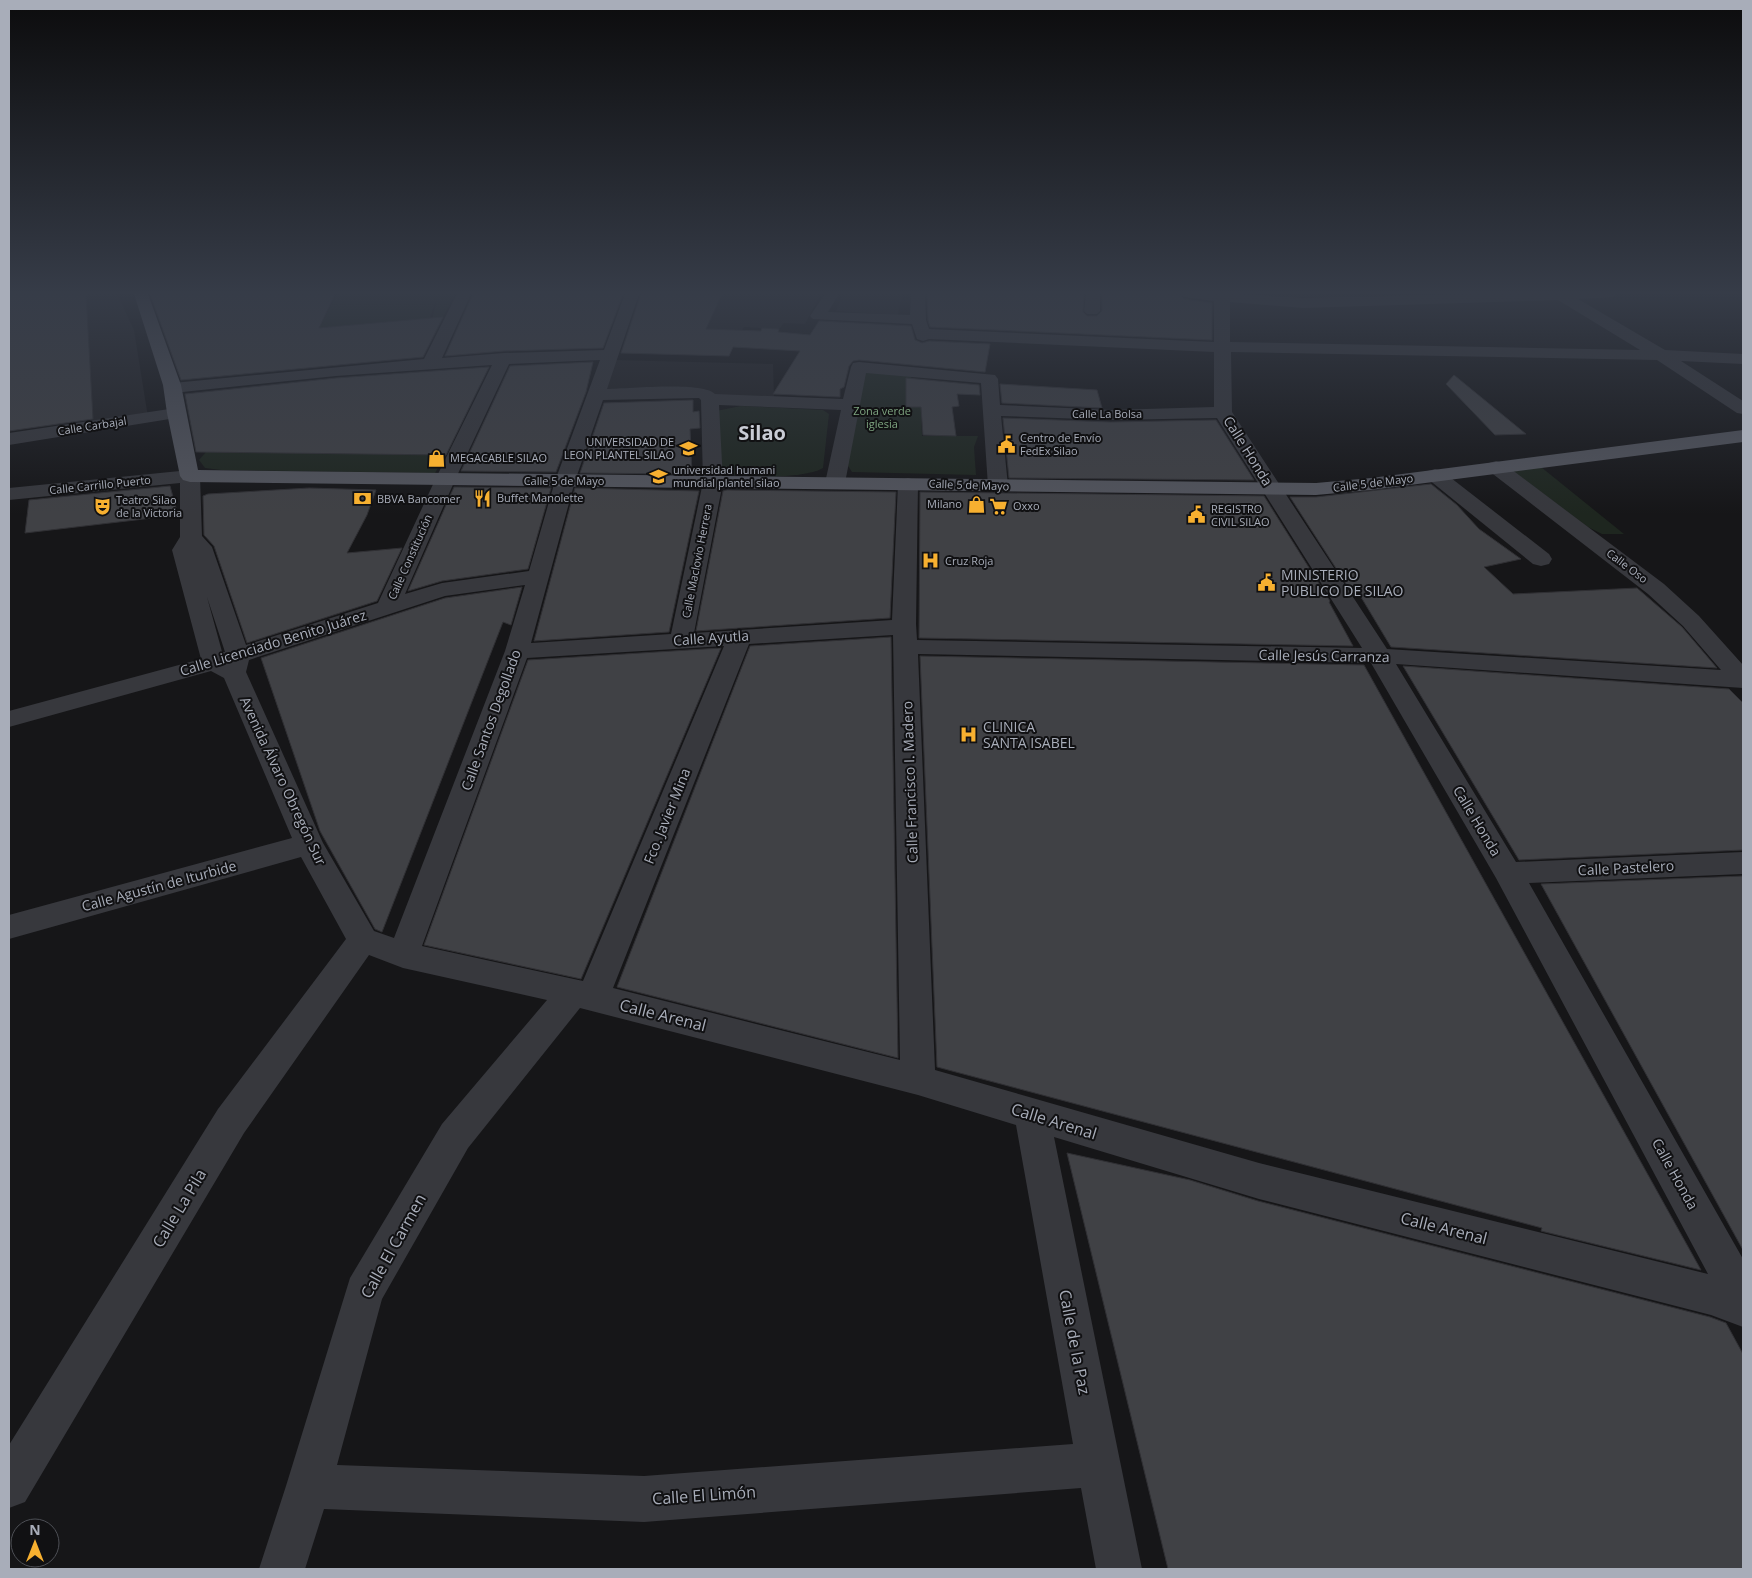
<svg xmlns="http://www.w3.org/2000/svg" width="1752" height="1578" viewBox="0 0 1752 1578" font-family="'Open Sans',sans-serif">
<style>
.built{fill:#222225}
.green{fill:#1e261f}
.building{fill:#404145;stroke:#303034}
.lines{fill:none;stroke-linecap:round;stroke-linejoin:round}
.minor{fill:#37383d;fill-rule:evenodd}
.major{fill:#53555d;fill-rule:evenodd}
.labels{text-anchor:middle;stroke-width:4;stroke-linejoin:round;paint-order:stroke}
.far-park-label{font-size:11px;fill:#7ea480;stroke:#111113}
.far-street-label{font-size:11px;fill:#a8adb9;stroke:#111113}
.far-poi-label{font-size:11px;fill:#a8adb9;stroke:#111113;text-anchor:start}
.street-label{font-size:14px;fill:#a8adb9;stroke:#111113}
.poi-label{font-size:14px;fill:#a8adb9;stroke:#111113;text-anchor:start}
.near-street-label{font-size:16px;fill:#a8adb9;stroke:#111113}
.far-town-label{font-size:20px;font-weight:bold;fill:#c9ccd5;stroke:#111113}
</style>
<rect width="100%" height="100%" fill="#161618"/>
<g class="built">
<path d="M86,294H117L134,330L148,417L93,426Z"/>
<path d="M722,294H821L805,324L784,323L779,329L744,327L729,355L673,329L720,298Z"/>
<path d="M843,294H902L898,315L836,311Z"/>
<path d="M614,360L773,364L774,397L604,391Z"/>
</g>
<g class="green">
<path d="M337,294H455L426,349L437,297L430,318L319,328Z"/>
<path d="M865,369L912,373L907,407H921L922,436H978L974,447L976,475L852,472L845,461Z"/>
<path d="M741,406L823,410L829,414L823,468C801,480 745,477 720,472L716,411Z"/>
<path d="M206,452L446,455L435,473L221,470L205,468L199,460Z"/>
<path d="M1541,467L1624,534H1602L1588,527L1513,471Z"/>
</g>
<g class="building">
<path d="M9,294H86L93,419L9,431Z"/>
<path d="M150,294H335L319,328L443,317L423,357L181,380Z"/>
<path d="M473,294H623L603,348L504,351L445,356Z"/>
<path d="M641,294H722L706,329L761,331L762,328L779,329L778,332L810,335L819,321L911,326L915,340L922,343L929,341L990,344L985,372L859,360L853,361L849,366L844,387L840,389V397L773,394L800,351L733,347L729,356L621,353Z"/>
<path d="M927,294H1084L1083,312L1087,316H1097L1102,311V294H1180L1184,299L1212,303V340L930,327L928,320Z"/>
<path d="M593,362L586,392L556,472L461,471L510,366Z"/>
<path d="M489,367L446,455L196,452L185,394L336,378Z"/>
<path d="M1454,375L1526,434L1495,435L1446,384Z"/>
<path d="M906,378L979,385L980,395L957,394L959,406L952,407L956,436L923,435L921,407H906Z"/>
<path d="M1000,384L1097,390L1102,408L1002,403Z"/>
<path d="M693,400V412L699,411L700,428L690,429L692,474L580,473L604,403Z"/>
<path d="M1003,418L1111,422L1216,420L1254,480L1009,478Z"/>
<path d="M1431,484L1457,505L1479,529L1521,559L1484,567L1513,594L1637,588L1682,627L1717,668L1391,647L1355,587L1350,590L1290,497H1316Z"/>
<path d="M170,486L178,515L25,533L29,500Z"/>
<path d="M454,487L551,488L528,569L442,581L408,591Z"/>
<path d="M309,488L376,490L367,515L347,553L402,548L377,601L247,643L214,546L204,535L203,496L208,494Z"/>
<path d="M575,488L699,491L669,632L534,641Z"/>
<path d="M727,490L896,492L890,618L696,631L723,491Z"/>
<path d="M920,492L1264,496L1330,601L1329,602L1353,646L919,638Z"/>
<path d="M522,587L511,625L503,622L382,932L375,929L320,831L261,658L445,598Z"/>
<path d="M891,637L898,1058L617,987L750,646Z"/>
<path d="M721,648L581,979L424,945L528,660Z"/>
<path d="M920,656L1364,665L1701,1270L1541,1231L1542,1228L937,1067Z"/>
<path d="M1403,666L1729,689L1743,703V850L1519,860Z"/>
<path d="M1743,876V1250L1541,884Z"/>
<path d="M1067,1153L1190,1180L1258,1201L1710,1317L1726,1323L1743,1354V1569H1168Z"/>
</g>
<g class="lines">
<g class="minor">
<path d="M457,294H471L442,358L504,353L604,350L625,294H639L607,389C627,389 702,381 715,394L843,399L851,367L853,363L859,362L995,375L998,379L1000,405L1111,410L1214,407V352L929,339L923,341L917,339L912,324L813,319L810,316L825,294H839L828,312L910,315L911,294H925L926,320L929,329L1214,342V301L1184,297L1182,294H1240L1303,298L1472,294H1616L1614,297L1578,299L1665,350L1743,354V364L1681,361L1743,401V414L1737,413L1657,360L1231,352L1232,412L1387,649L1721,670L1683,626L1648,594L1489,471L1486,467L1489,463L1496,461L1503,463L1664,584L1699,616L1743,665V688L1396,664L1516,862L1743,852V874L1529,883L1743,1259V1327L1711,1315L1259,1199L1054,1137L1142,1569H1096L1081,1488L644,1522L324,1509L305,1569H259L286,1486L350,1278L442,1124L547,1000L403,968L369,955L244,1133L25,1502L9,1508V1445L218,1109L346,939L301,857L9,939V915L292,838L224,678L211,671L9,727V711L201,659L172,550L180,537V483L9,500V488L190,470L197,472L200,476L202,536L212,547L246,645L378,603L435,480L492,365L336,376L173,393L167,392L164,388L167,384L173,383L424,359ZM1558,300L1640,350L1230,342V302L1303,308ZM600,360L555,481L529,571L442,583L405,594L455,480L509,364ZM866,373L981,383L988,486L991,490L998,492L1005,490L1008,486L1001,416L1111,420L1217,418L1362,648L917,640L916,624L918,484L915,480L908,478L901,480L898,484L892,620L694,633L723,482L719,405L841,410L825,483L828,487L835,489L842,487L845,483ZM699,398L701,400L703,482L671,634L531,643L575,481L603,400ZM525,585L505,651L394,938L374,931L323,843L246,672L249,660L445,596ZM207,597L225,652H222L221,648ZM893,635L900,1060L613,988L749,644ZM724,646L583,981L422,946L527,658ZM918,654L1371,663L1496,878L1708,1274L1259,1163L935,1070ZM580,1008L918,1095L1016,1125L1073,1444L644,1476L337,1465L382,1299L468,1148Z"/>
<path d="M1086,294H1100V311L1097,314H1087L1084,311Z"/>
<path d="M176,408L182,409L185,413L182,417L9,445V433Z"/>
<path d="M1435,469L1442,471L1549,554L1552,559L1549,564L1541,566L1533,564L1428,479L1425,475L1428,471Z"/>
</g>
<path class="major" d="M134,294H148L181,385L198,470L1316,483L1371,478L1743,430V442L1371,490L1316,495L190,482L183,480L180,476L167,413L163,385Z"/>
</g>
<linearGradient id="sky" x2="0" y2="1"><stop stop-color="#0c0c0d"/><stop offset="0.57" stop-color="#363c48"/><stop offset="1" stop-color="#363c48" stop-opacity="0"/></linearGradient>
<rect width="1752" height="514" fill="url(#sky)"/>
<defs>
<symbol id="civic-bare" viewBox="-9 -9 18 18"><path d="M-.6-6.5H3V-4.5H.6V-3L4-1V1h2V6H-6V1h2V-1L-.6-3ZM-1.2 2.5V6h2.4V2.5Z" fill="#f7b030" stroke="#111113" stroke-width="2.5" paint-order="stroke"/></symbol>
<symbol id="university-bare" viewBox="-9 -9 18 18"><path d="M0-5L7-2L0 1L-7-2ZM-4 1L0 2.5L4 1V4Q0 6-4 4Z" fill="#f7b030" stroke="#111113" stroke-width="2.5" paint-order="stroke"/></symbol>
<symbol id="shop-bare" viewBox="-9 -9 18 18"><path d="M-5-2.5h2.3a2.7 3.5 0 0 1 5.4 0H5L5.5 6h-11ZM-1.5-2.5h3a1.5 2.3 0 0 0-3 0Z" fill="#f7b030" stroke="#111113" stroke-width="2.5" paint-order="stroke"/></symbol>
<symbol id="restaurant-bare" viewBox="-9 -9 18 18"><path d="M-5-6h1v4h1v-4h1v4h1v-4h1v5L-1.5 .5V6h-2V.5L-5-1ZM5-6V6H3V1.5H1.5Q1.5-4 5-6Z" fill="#f7b030" stroke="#111113" stroke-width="2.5" paint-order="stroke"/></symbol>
<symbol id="bank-bare" viewBox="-9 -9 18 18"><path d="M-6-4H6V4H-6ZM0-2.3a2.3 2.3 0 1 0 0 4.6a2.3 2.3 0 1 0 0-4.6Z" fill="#f7b030" stroke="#111113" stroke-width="2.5" paint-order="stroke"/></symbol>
<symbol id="theatre-bare" viewBox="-9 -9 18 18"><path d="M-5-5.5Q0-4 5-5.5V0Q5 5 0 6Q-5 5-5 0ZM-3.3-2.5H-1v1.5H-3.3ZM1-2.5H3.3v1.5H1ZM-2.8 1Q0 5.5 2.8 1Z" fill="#f7b030" stroke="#111113" stroke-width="2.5" paint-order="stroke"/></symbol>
<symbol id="supermarket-bare" viewBox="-9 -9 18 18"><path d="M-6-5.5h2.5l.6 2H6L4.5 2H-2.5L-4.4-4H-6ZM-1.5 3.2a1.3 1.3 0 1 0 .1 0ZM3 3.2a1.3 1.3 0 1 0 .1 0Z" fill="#f7b030" stroke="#111113" stroke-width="2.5" paint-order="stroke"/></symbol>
<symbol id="hospital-bare" viewBox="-9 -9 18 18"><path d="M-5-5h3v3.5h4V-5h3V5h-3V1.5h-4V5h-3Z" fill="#f7b030" stroke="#111113" stroke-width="2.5" paint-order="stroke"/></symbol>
</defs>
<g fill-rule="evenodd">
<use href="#civic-bare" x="994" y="432" width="25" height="25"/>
<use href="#university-bare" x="676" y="436" width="25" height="25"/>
<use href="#shop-bare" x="424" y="446" width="25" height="25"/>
<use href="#university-bare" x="646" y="464" width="25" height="25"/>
<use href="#restaurant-bare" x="470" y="486" width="25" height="25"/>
<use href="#bank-bare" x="350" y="486" width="25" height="25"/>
<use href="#shop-bare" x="964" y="492" width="25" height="25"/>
<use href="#theatre-bare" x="90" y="494" width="25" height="25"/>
<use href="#supermarket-bare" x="986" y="494" width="25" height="25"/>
<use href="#civic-bare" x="1184" y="502" width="25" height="25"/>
<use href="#hospital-bare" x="918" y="548" width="25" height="25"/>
<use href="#civic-bare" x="1254" y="570" width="25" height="25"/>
<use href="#hospital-bare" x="956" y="722" width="25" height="25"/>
</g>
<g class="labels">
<g class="far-park-label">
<text x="882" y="415">Zona verde<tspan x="882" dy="13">iglesia</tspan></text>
</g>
<g class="far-street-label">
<text x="1107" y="418">Calle La Bolsa</text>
<text transform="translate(92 426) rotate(-9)" y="4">Calle Carbajal</text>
<text x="564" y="485">Calle 5 de Mayo</text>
<text transform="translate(1373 483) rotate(-7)" y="4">Calle 5 de Mayo</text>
<text transform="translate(100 485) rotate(-6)" y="4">Calle Carrillo Puerto</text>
<text transform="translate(969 485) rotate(2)" y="4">Calle 5 de Mayo</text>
<text transform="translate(410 557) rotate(-66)" y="4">Calle Constitución</text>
<text transform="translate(697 561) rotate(-79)" y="4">Calle Maclovio Herrera</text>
<text transform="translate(1627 566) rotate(37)" y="4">Calle Oso</text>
</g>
<g class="far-poi-label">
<text x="1020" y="442">Centro de Envío<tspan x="1020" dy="13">FedEx Silao</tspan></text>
<text x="674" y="446" text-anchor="end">UNIVERSIDAD DE<tspan x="674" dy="13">LEON PLANTEL SILAO</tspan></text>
<text x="450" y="462">MEGACABLE SILAO</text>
<text x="673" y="474">universidad humani<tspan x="673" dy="13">mundial plantel silao</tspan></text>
<text x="497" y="502">Buffet Manolette</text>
<text x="377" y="503">BBVA Bancomer</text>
<text x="116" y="504">Teatro Silao<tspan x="116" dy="13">de la Victoria</tspan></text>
<text x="962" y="508" text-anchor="end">Milano</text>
<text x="1013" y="510">Oxxo</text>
<text x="1211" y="513">REGISTRO<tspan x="1211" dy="13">CIVIL SILAO</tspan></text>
<text x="945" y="565">Cruz Roja</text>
</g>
<g class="street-label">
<text transform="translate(1248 451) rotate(58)" y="5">Calle Honda</text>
<text transform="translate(711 638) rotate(-4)" y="5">Calle Ayutla</text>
<text transform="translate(273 643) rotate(-17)" y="5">Calle Licenciado Benito Juárez</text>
<text transform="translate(1324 656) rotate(1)" y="5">Calle Jesús Carranza</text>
<text transform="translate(491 720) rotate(-70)" y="5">Calle Santos Degollado</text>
<text transform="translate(283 781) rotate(65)" y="5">Avenida Álvaro Obregón Sur</text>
<text transform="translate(910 782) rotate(-92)" y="5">Calle Francisco I. Madero</text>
<text transform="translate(667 816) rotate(-68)" y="5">Fco. Javier Mina</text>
<text transform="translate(1477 821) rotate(59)" y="5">Calle Honda</text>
<text transform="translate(1626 868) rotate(-3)" y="5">Calle Pastelero</text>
<text transform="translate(159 886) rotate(-15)" y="5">Calle Agustín de Iturbide</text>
<text transform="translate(1675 1174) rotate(61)" y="5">Calle Honda</text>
</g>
<g class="poi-label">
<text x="1281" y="580">MINISTERIO<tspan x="1281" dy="16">PUBLICO DE SILAO</tspan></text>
<text x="983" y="732">CLINICA<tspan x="983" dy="16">SANTA ISABEL</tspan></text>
</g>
<g class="near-street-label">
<text transform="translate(663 1015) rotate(14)" y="6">Calle Arenal</text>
<text transform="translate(1054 1121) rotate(17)" y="6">Calle Arenal</text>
<text transform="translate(179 1208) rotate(-59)" y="6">Calle La Pila</text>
<text transform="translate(1444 1228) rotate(14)" y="6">Calle Arenal</text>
<text transform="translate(393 1246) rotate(-61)" y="6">Calle El Carmen</text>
<text transform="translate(1075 1342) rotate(79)" y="6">Calle de la Paz</text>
<text transform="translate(704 1495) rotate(-4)" y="6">Calle El Limón</text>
</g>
<g class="far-town-label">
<text x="762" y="440">Silao</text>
</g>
</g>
<rect width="1752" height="1578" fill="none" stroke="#a8adb9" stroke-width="20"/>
<g transform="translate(35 1543)"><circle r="24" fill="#111113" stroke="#4d4f55"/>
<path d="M0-4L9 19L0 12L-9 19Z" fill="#f7b030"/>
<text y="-8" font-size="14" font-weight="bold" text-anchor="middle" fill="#a8adb9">N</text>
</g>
</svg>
